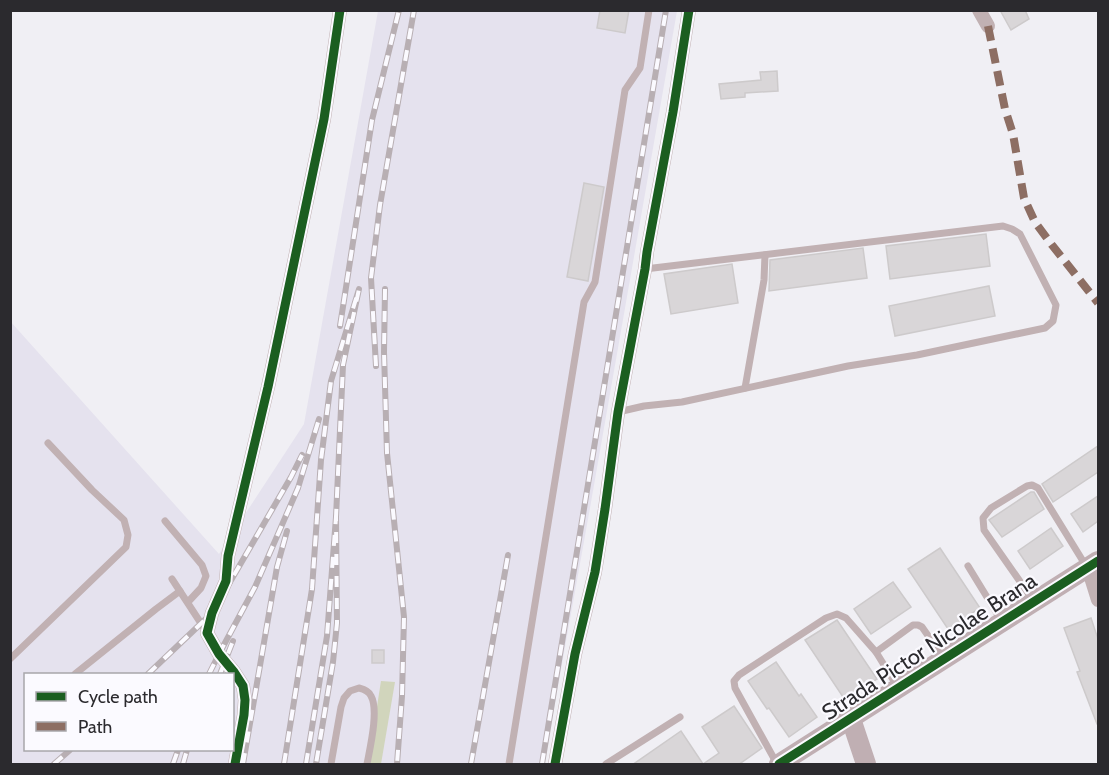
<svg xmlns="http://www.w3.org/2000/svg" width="1109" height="775" viewBox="0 0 1109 775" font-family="Cabin,sans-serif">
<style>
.built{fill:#e5e2ee;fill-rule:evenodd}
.green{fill:#d1d5bc}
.building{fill:#d9d6d8;stroke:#cdcacb;stroke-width:1.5}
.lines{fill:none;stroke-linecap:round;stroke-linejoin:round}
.lane{stroke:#c1b1b3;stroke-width:7}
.street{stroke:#c1b1b3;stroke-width:14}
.secondary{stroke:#c0afb3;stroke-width:20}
.rail-casing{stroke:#b8afb3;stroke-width:6}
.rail{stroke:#fbfaff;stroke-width:4;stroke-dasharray:11;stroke-linecap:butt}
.quiet{stroke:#8d6e63;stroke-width:8;stroke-dasharray:15 8;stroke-linecap:butt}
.cycleway-casing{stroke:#fbfaff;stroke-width:13}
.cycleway{stroke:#1b5e20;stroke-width:9}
.labels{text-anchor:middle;stroke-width:4.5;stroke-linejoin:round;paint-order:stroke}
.street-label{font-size:22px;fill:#2b2a2e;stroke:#fbfaff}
</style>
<rect width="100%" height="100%" fill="#f0eff4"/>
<path class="built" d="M378,11H677L590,508L544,764H11L10,321L219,554L304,424ZM26,674H232V750H26Z"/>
<path class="green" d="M381,681L395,682L381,764H368Z"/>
<g class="building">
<path d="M600,10H629L625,33L597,28Z"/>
<path d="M1000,10H1025L1029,19L1011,30Z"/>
<path d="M777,71L778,91L745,93V97L721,99L719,84L761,80L760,72Z"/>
<path d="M584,183L604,187L588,281L567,277Z"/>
<path d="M986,234L990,266L890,279L886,246Z"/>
<path d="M863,248L867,278L769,291L770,260Z"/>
<path d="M732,264L738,303L671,314L664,274Z"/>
<path d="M989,286L995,316L895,336L889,306Z"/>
<path d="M1098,446V472L1053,502L1042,484Z"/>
<path d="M1031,492H1034L1044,509L1002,537L989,520Z"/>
<path d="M1098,496V521L1083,532L1071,514Z"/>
<path d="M1051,528L1063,546L1030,569L1018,551Z"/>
<path d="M940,548L980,608L948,629L908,569Z"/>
<path d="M893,582L911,607L871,634L854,609Z"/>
<path d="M1091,618L1098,639V724H1097L1077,672L1080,671L1064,628Z"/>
<path d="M837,620L877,679L845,700L805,640Z"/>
<rect x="372" y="650" width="12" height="13"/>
<path d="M776,662L799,696L801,694L817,717L789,737L769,708L767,709L748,681Z"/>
<path d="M734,706L762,748L738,765H632L681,731L703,764L719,753L702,727Z"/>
</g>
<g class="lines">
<g class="lane">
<path d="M745,388L764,280L765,255"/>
<path d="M618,412L644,406L682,402L848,366L917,355L1045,328L1053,321L1056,305L1020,234L1012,229L1003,226L645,269"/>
<path d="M165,521L202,565L206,576L201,588L188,602"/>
<path d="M968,566L1001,620"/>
<path d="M172,579L206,631"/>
<path d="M1033,600L984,530L983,518L991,508L1027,486L1032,485L1038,488L1086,566"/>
<path d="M10,659L126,547L128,535L124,520L92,490L48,443"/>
<path d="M75,674L156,609L180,591"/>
<path d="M897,686L876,652L913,625H918L922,627L943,657"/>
<path d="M331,764L341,707L344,698L350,691L359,688C363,689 369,691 371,696C379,710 370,748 367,764"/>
<path d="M509,764L584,302L595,282L625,90L640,68L649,10"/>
<path d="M606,764L680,717"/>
<path d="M777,764L735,688L734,681L739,675L826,618L837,614L846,618L876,652"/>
</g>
<g class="street">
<path d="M979,10L988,26"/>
<path d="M1088,568L1098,600"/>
<path d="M235,764L244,715L245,700L243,686L234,672L219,654L207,633L212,613L226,581L228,556L268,387L324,119L340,10"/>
<path d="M555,764L575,654L595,572L605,509L618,412L645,269L647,252L673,112L689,10"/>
</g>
<g class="secondary">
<path d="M851,719L866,764"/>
<path d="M779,764L1098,561"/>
</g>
<defs>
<g id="rail">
<path d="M385,289L384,352L387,453L404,617L402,696L397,764"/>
<path d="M340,326L372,120L399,10"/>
<path d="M376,366L371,278L380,205L414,10"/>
<path d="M148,674L212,613L291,477L302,455"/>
<path d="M209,674L219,654L255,587L298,488L319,419"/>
<path d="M220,674L233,641"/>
<path d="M54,764L70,750"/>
<path d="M173,764L178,750"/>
<path d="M183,764L187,750"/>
<path d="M243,764L277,567L287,531"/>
<path d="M284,764L312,589L321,460L331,381L359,289L343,365L336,517"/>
<path d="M306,764L327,636L336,517L337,623L333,662L316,764"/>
<path d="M471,764L508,555"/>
<path d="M542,764L666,10"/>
</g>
</defs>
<use href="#rail" class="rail-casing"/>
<use href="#rail" class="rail"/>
<path class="quiet" d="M988,26L1005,109L1013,134L1024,198L1035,222L1052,245L1098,303"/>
<defs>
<g id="cycleway">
<path d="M235,764L244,715L245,700L243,686L234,672L219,654L207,633L212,613L226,581L228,556L268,387L324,119L340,10"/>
<path d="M555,764L575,654L595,572L605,509L618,412L645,269L647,252L673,112L689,10"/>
<path d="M779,764L1098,561"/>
</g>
</defs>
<use href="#cycleway" class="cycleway-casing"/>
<use href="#cycleway" class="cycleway"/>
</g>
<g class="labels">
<g class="street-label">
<text transform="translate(929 646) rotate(-33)" y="8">Strada Pictor Nicolae Brana</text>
</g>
</g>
<rect width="1109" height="775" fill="none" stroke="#2b2a2e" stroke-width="24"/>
<rect x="24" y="673" width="210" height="78" fill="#fbfaff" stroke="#a8a7ab" stroke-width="1.5"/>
<rect x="36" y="692" width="30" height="9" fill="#1b5e20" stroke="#a8a7ab" stroke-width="1.5"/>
<text x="78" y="703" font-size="18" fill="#2b2a2e">Cycle path</text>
<rect x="36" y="722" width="30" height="9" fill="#8d6e63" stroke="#a8a7ab" stroke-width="1.5"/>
<text x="78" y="733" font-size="18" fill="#2b2a2e">Path</text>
</svg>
